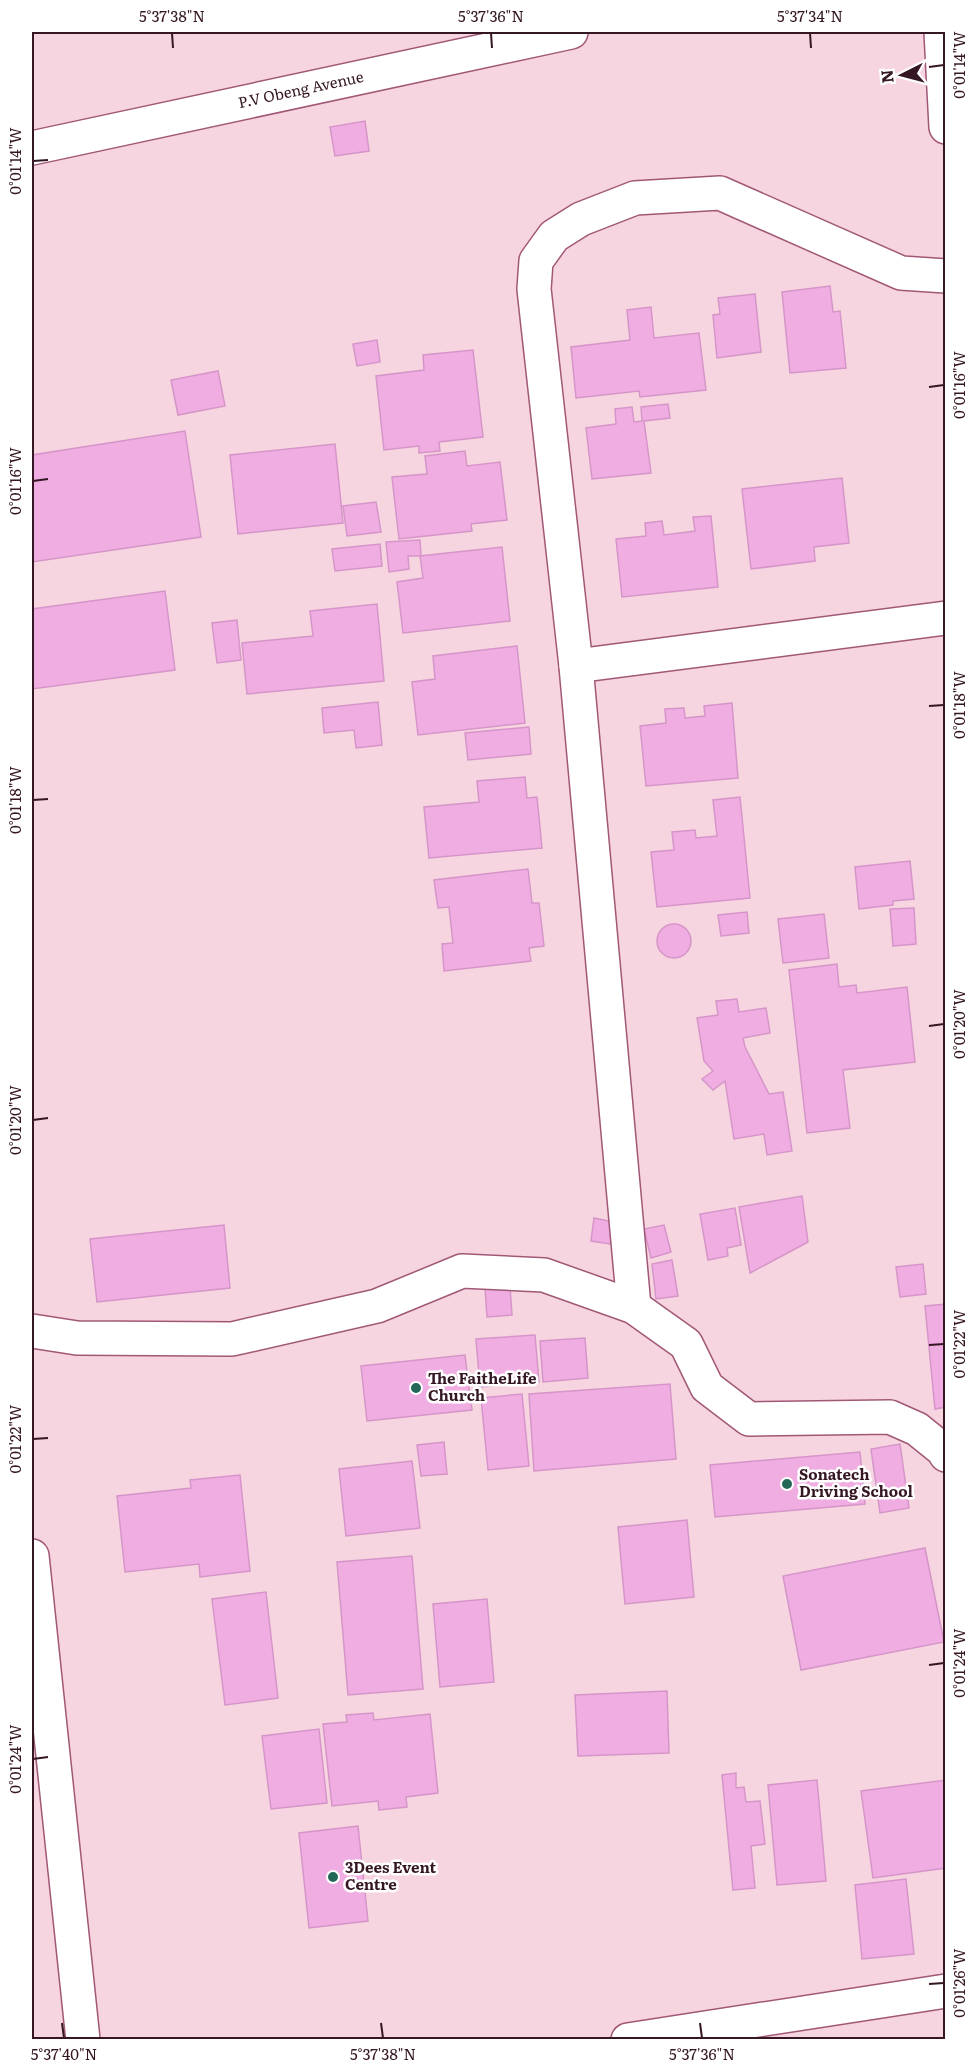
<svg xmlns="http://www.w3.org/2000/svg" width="977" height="2071" viewBox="0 0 977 2071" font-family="Literata,serif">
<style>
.building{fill:#f0ade1;stroke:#d695c8;stroke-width:1.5}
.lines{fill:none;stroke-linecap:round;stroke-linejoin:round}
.minor-casing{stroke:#a15876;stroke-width:36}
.tertiary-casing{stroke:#a15876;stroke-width:36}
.secondary-casing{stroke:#a15876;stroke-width:36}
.minor{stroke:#fff;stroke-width:33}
.tertiary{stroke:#fff;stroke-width:33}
.secondary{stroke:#fff;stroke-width:33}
.ticks{fill:none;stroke:#351724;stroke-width:2}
.poi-dot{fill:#246757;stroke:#fff;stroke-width:2}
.labels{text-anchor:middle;stroke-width:5;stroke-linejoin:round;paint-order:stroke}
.street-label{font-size:15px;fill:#351724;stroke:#fff}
.poi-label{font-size:15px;font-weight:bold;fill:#351724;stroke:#fff;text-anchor:start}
.neatline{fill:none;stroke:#351724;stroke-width:2}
.ticks-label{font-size:15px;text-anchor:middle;fill:#351724}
</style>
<rect width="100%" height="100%" fill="#f6d4e0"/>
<g class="building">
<path d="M365,121L369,151L335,156L330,127Z"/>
<path d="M830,286L833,312L840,311L846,368L790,373L782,292Z"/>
<path d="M755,294L761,352L717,358L713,315L720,314L718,298Z"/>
<path d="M651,307L654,338L699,333L706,390L640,397L639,391L576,398L571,347L630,340L627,310Z"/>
<path d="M377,340L380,362L357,366L353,344Z"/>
<path d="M473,350L483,437L439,442L440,451L419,453V446L384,450L376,376L424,370L423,355Z"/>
<path d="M218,371L225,406L178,415L171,380Z"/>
<path d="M668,404L670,418L644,421L651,473L592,479L586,428L616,424L615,409L632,407L634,422L642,421L641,407Z"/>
<path d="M185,431L201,537L32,562V455Z"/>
<path d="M335,444L343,523L238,534L230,455Z"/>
<path d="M465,451L467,466L500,462L507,520L471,524L472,531L399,539L392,477L427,474L425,456Z"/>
<path d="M842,478L849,543L814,547L815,561L751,569L742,489Z"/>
<path d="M376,502L381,532L347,536L343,506Z"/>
<path d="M711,516L718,587L622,597L616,539L646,536L645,523L662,521L664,535L695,531L693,517Z"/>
<path d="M420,540L421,556H408L409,569L389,572L386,542Z"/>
<path d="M380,544L382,566L335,571L332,549Z"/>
<path d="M502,547L510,621L403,633L397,582L423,578L420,556Z"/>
<path d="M165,591L175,670L32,689V609Z"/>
<path d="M377,604L384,681L247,694L242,643L313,636L310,611Z"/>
<path d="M237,620L241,660L217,663L212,623Z"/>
<path d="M517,646L525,723L418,735L412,682L435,679L433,656Z"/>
<path d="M378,702L382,745L356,748L354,730L324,733L322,708Z"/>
<path d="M732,703L738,778L646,786L640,726L666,723L665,709L684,708L685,718L705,716L704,706Z"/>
<path d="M529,727L531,754L468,760L465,733Z"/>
<path d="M525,777L527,798L537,797L542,848L429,858L424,807L479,802L477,781Z"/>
<path d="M740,797L750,898L657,907L651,852L674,850L672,832L695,830L696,838L717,836L713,800Z"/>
<path d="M910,861L914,899L893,901V905L859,909L855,867Z"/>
<path d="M528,869L532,903H539L544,946L529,948L531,961L444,971L442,944L453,943L449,907L438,908L434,880Z"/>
<path d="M914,908L916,944L893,946L890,909Z"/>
<path d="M747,912L749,933L721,936L718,915Z"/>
<path d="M824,914L829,958L783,963L778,919Z"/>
<circle cx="674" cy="941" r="17"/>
<path d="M837,964L839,987L856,985L857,993L907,987L915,1062L843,1070L850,1128L807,1133L789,970Z"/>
<path d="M737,999L739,1012L766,1008L770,1033L743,1038L745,1047L769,1094L783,1092L792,1151L767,1155L764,1134L734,1139L725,1081L713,1090L702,1079L713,1071L704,1061L697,1018L718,1015L716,1001Z"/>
<path d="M802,1196L808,1242L750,1273L739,1207Z"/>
<path d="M735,1208L741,1245L727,1248L728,1256L708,1260L700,1214Z"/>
<path d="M594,1218L614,1222L610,1244L591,1241Z"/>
<path d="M224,1225L230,1288L97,1302L90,1239Z"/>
<path d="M664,1225L671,1252L651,1258L644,1229Z"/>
<path d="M672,1260L678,1296L656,1299L652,1264Z"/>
<path d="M923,1264L926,1294L900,1297L896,1267Z"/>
<path d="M510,1286L512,1315L487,1317L485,1288Z"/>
<path d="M946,1304V1407L935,1409L925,1306Z"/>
<path d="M535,1335L539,1382L480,1387L476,1339Z"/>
<path d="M585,1338L588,1378L543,1382L540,1341Z"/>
<path d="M465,1355L472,1410L367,1421L361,1366Z"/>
<path d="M670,1384L676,1459L534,1471L529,1394Z"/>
<path d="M522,1394L529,1466L488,1470L481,1398Z"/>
<path d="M444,1442L447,1474L421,1476L417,1445Z"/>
<path d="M900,1444L909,1508L880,1513L871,1449Z"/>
<path d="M860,1452L865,1504L715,1517L710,1465Z"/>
<path d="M412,1461L420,1528L346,1536L339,1469Z"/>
<path d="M240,1475L250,1571L200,1577L199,1564L125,1572L117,1496L191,1488L190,1480Z"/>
<path d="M687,1520L694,1597L625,1604L618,1527Z"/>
<path d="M925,1548L944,1642L801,1670L783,1576Z"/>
<path d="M412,1556L423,1689L348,1695L337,1562Z"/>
<path d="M266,1592L278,1698L225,1705L212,1599Z"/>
<path d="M487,1599L494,1682L440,1687L433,1604Z"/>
<path d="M667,1691L669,1753L578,1756L575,1695Z"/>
<path d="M373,1713L374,1720L430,1714L438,1793L406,1797L407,1807L379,1810L378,1801L332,1806L323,1724L347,1722L346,1715Z"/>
<path d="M319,1729L327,1803L271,1809L262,1736Z"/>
<path d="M736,1773V1788L744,1787L746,1802L760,1801L765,1844L751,1846L755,1888L733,1890L722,1775Z"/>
<path d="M817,1780L826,1881L777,1885L768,1785Z"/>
<path d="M946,1780V1868L873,1878L861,1791Z"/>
<path d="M358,1826L368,1921L309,1928L299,1833Z"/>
<path d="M906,1879L914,1954L862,1959L855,1885Z"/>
</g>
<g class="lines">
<defs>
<g id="minor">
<path d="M576,666L946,618"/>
<path d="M634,1307L576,666L534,289L536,261L554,236L581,219L635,198L720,193L901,273L946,276"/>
<path d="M32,1331L77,1338L232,1339L377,1306L462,1271L544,1275L634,1307L686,1344L707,1387L749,1419L890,1417L917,1429L943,1450L946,1455"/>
<path d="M32,1556L83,2040"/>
</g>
<g id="tertiary">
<path d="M941,32L946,127"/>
<path d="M628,2040L946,1991"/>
</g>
<path id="secondary" d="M32,148L571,32"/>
</defs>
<use href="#minor" class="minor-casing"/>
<use href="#tertiary" class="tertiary-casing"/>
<use href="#secondary" class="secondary-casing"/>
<use href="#minor" class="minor"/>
<use href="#tertiary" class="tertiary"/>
<use href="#secondary" class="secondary"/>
</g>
<path class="ticks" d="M172,33L173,48M491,33L492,48M810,33L811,48M929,67L944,65M33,161L48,160M929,387L944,385M33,481L48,479M929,706L944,705M33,800L48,799M929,1026L944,1024M33,1120L48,1118M929,1345L944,1344M33,1439L48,1438M929,1665L944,1663M33,1759L48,1757M929,1984L944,1983M62,2023L64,2038M381,2023L383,2038M700,2023L702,2038"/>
<g class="poi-dot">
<circle cx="416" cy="1388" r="6"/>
<circle cx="787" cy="1484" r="6"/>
<circle cx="333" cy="1877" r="6"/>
</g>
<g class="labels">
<g class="street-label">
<text transform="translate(301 90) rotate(-12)" y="5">P.V Obeng Avenue</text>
</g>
<g class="poi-label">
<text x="428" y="1384">The FaitheLife<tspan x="428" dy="17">Church</tspan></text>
<text x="799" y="1480">Sonatech<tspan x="799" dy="17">Driving School</tspan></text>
<text x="345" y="1873">3Dees Event<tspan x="345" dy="17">Centre</tspan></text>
</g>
</g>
<rect width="977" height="2071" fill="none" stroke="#ffffff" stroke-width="66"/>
<g transform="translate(902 75) rotate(264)" stroke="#ffffff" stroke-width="4.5" paint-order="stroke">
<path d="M0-4.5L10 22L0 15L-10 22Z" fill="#351724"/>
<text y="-9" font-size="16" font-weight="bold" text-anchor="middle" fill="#351724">N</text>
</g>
<rect x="33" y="33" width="911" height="2005" class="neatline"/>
<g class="ticks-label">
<text x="172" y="22">5°37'38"N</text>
<text x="491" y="22">5°37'36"N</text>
<text x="810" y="22">5°37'34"N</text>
<text transform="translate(960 65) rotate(-90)" y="5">0°01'14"W</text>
<text transform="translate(16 161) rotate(-90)" y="5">0°01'14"W</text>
<text transform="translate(960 385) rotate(-90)" y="5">0°01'16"W</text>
<text transform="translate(16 481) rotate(-90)" y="5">0°01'16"W</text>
<text transform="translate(960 705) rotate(-90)" y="5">0°01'18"W</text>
<text transform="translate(16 800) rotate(-90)" y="5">0°01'18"W</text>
<text transform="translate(960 1024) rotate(-90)" y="5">0°01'20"W</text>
<text transform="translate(16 1120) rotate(-90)" y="5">0°01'20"W</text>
<text transform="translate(960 1344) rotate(-90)" y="5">0°01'22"W</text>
<text transform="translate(16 1439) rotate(-90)" y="5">0°01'22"W</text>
<text transform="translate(960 1663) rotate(-90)" y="5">0°01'24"W</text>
<text transform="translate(16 1759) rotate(-90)" y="5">0°01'24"W</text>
<text transform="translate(960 1983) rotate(-90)" y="5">0°01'26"W</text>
<text x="64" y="2060">5°37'40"N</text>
<text x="383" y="2060">5°37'38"N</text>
<text x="702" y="2060">5°37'36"N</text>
</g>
</svg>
